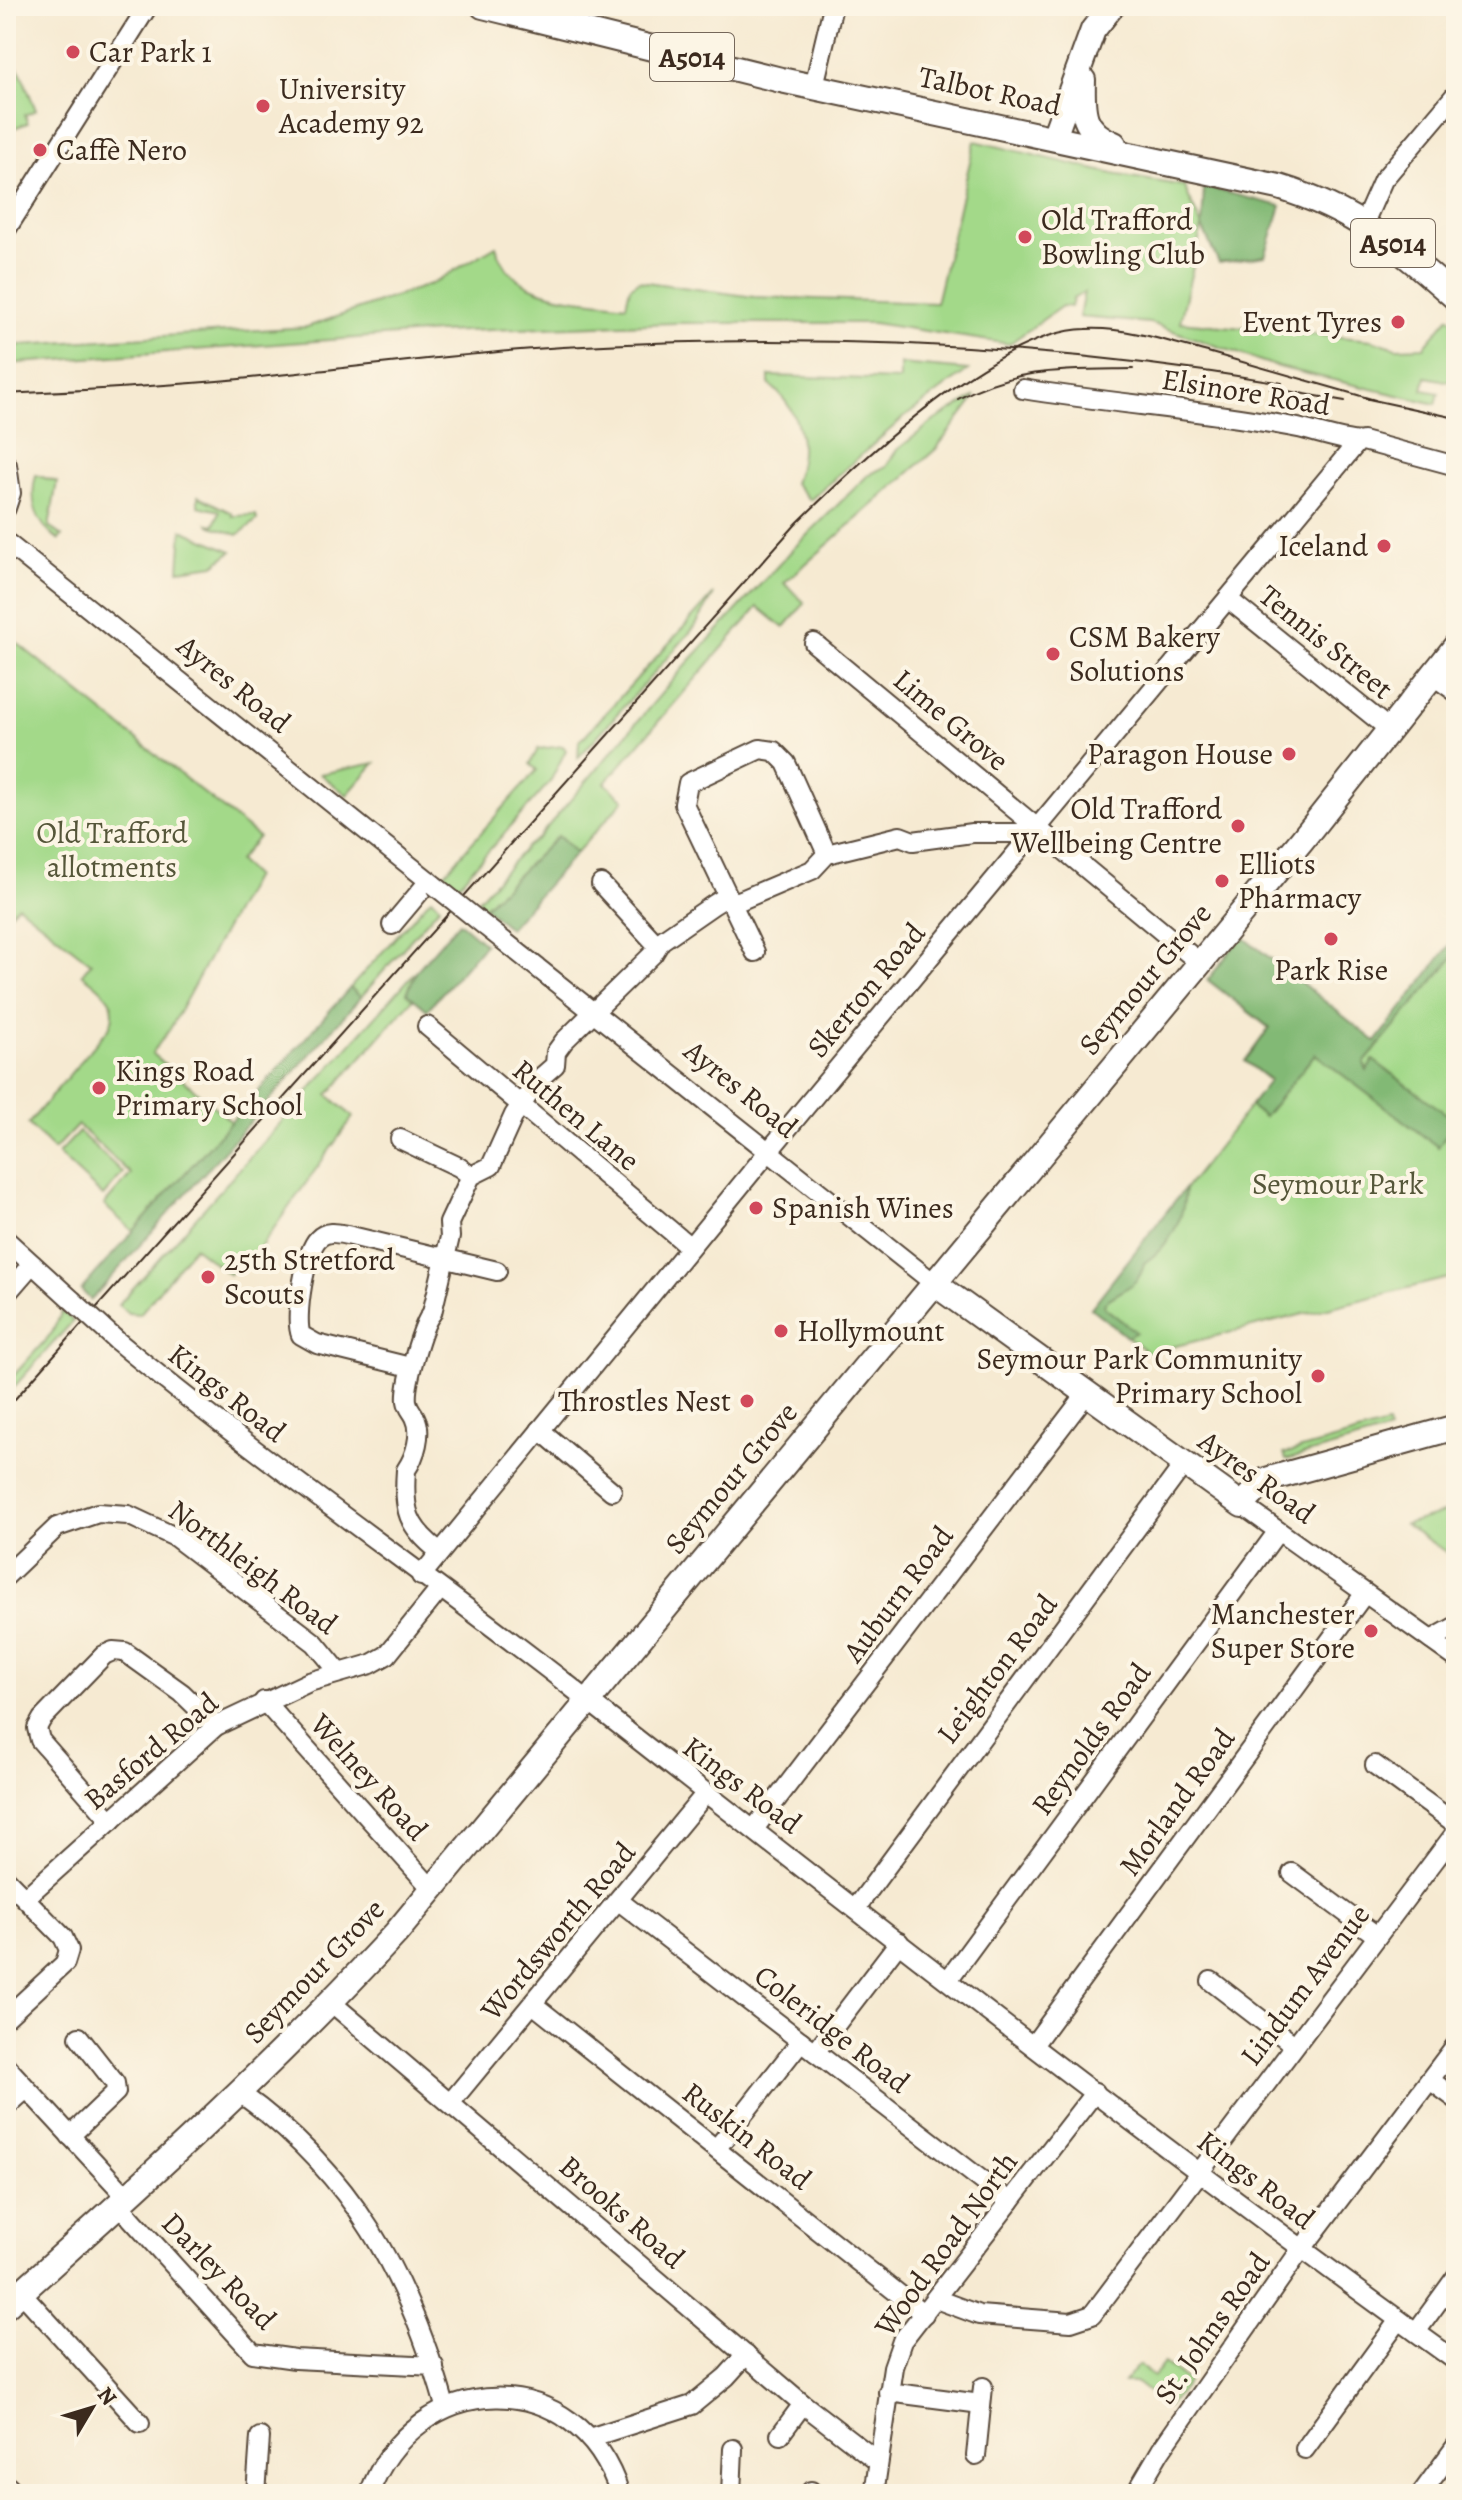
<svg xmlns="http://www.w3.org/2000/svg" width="1462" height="2500" viewBox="0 0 1462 2500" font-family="Alegreya,serif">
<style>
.green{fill:#a3d989;stroke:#6f8254;stroke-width:2}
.forest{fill:#82b975;stroke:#5e724a;stroke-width:2}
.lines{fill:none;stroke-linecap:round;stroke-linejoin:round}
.minor-casing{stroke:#574739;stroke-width:22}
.major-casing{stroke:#574739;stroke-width:28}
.minor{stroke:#fff;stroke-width:18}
.major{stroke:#fff;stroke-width:24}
.tram{stroke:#3b2a1e;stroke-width:2}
.minor-bridge-casing{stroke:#574739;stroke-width:22;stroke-linecap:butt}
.minor-bridge{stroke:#fff;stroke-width:18}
.poi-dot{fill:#d1495b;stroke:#fcf5e5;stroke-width:3}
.labels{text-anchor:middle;stroke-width:8;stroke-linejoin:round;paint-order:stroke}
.shield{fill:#fcf5e5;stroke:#75675a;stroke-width:2}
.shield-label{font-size:28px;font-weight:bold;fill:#3b2a1e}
.poi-label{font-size:30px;fill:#3b2a1e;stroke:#fcf5e5;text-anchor:start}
.street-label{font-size:30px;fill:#3b2a1e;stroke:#fcf5e5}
.park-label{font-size:30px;fill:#555639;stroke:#fcf5e5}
</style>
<rect width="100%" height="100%" fill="#fcf5e5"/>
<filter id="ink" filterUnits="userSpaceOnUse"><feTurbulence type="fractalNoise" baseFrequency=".0125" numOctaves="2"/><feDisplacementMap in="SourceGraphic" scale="16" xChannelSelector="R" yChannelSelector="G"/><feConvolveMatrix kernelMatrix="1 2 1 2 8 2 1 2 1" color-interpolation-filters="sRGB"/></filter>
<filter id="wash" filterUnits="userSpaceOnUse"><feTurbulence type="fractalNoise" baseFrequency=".006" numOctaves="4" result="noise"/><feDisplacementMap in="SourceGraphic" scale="32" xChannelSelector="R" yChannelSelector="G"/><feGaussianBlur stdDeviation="1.8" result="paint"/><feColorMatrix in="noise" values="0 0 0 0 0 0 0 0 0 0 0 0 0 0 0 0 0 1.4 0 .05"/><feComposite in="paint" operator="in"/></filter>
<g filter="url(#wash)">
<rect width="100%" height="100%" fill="#f6ead2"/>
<g class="green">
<path d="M6,52L21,73L36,110L25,115L28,123L6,131Z"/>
<path d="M975,141L1113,174L1184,186L1202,227L1180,322L1372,340L1396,348L1424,347L1449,317L1456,323V383L1426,377L1423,390L1439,393L1436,404L1278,367L1150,323L1079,317L1084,292L1073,299L1071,307L1062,306L1009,344L873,323H674L437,332L6,364V346L307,327L431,284L496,246C509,301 581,298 626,305L630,287L639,281L754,297L936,303Z"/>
<path d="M900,364L968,370L902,419L810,500L794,483C809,445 800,410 769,384V376L900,380Z"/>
<path d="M976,396L936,449L784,583L805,603L784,628L758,607L605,783L624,800L576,853L558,836L484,907L477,901L527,846L538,838L684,667L795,547L867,476L886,466L897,450L935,420Z"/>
<path d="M36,475L57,482L49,527L62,536L59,540C36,524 29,501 36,475Z"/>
<path d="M198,496L232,513V516L256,515L257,520L238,535L211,526L209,524L214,525L220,511L198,506Z"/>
<path d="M182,530L232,551L214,565L179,570Z"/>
<path d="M714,594L695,627L578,758L579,742Z"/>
<path d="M6,634L258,837L238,861L254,876L170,1029L152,1053L233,1123L135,1233L104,1205L131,1174L78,1125L54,1150L28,1124L109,1028C122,1002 101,989 82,974L91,963L18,905L6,917Z"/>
<path d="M563,746L566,750L550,782L458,885L444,874L537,770L530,764L538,749Z"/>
<path d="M375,763L347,795L320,774Z"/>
<path d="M431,898L440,906L361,997L350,988Z"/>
<path d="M1242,936L1376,1042L1456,938V1276L1148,1353L1091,1308L1270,1081L1245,1061L1269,1028L1208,980Z"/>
<path d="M417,970L407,993L413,999L328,1095L353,1117L247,1266L239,1262L229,1274L194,1247L140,1314L128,1313L118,1305Z"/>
<path d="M79,1132L123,1173L103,1196L58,1154Z"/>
<path d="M62,1311L73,1321L6,1396V1384L52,1333Z"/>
<path d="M1387,1425L1389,1431L1286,1460L1284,1454Z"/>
<path d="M1456,1509V1559L1405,1524Z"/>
<path d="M1164,2363L1188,2381L1168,2407L1137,2383H1123L1138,2365L1154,2376Z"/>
</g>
<g class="forest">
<path d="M1204,187L1281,206L1265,256L1219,263L1202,227Z"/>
<path d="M558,836L576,853L509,928L484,907Z"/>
<path d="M459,922L485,944L427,1010L407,993L417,970Z"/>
<path d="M1242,936L1376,1042L1456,937V954L1364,1063L1367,1071L1373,1060L1456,1121V1137L1449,1132L1438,1147L1315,1054L1264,1117L1250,1106L1270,1080L1245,1061L1270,1028L1208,980Z"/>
<path d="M350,988L361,997L91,1300L81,1290Z"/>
<path d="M1185,1188C1185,1218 1170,1246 1144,1263C1140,1287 1121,1289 1105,1302L1104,1307L1136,1332L1127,1337L1091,1308Z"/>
</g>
</g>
<g filter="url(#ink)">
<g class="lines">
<defs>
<g id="minor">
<path d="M814,86L833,6"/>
<path d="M1364,223L1383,180L1456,94"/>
<path d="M6,230L148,6"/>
<path d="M1023,389C1114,404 1207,410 1298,428C1313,431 1351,444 1363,441L1456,466"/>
<path d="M6,508L11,493L7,465"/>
<path d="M6,542L434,885"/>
<path d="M1228,599L1389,729"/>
<path d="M814,643L1200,963"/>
<path d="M1432,675L1456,692"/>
<path d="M601,884L657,945"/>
<path d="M392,925L429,881"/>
<path d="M485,926L935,1284"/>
<path d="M755,952L684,804L688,783L760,749L774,751L786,763L827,854"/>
<path d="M427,1026L690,1247"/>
<path d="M400,1139L459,1167L471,1176"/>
<path d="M6,1240L72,1300"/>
<path d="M6,1294L32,1264"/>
<path d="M116,1340C262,1461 418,1568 567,1684C860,1914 1154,2144 1456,2361"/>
<path d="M410,1367L317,1344L301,1335C294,1319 305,1252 318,1239C326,1230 337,1233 347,1235L497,1271"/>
<path d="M540,1430L612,1491"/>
<path d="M1242,1505L1456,1658"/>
<path d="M440,1552C407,1527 403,1510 406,1470C415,1457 423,1433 415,1417C412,1411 408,1408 407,1401C405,1385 422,1324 432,1313L450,1237L449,1223L471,1176L491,1166L514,1115L540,1078L555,1065L556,1052L564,1041L653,954L661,941L713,905L721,900L739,901L812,870L827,854L900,836L913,841L972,833H1034"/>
<path d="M6,1576L57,1527L98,1513L128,1515L175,1537L315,1643L339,1672"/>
<path d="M421,1576L768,1152L1357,443"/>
<path d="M1431,1640L1456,1626"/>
<path d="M264,1701L433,1890"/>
<path d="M1375,1765L1456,1824"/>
<path d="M111,1821L40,1740L37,1728L42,1719L104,1655L113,1651L125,1652L182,1693L216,1726"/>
<path d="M754,1829L1087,1393"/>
<path d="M1292,1873L1377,1936"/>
<path d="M6,1879L63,1937L69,1950L65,1963L6,2018"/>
<path d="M25,1898L216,1726L309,1682L371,1664L387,1655L440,1589"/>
<path d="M619,1901L1010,2202"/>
<path d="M856,1908L1184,1464"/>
<path d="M948,1980L1278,1531"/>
<path d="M1211,1981L1294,2045"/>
<path d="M332,2003L803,2404L877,2461"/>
<path d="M534,2005L924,2314"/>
<path d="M1034,2044L1365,1593"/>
<path d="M815,2052L899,1942"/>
<path d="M6,2066L125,2195"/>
<path d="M1430,2080L1456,2099"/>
<path d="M240,2093C352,2173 408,2275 445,2406"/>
<path d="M451,2102L706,1793"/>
<path d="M6,2107L26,2089"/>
<path d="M70,2136L116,2092L115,2083L79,2037"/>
<path d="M717,2148L801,2041"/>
<path d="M118,2204L253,2353L295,2359L434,2366"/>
<path d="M21,2292L140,2423"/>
<path d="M936,2299L979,2315L1071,2322L1092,2315L1456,1832"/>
<path d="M1416,2332L1456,2277"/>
<path d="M888,2392L981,2404"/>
<path d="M780,2435L803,2404"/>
<path d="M589,2438L692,2405L726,2377L746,2355"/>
<path d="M1305,2449L1399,2320"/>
<path d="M976,2456L983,2387"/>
<path d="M256,2494L260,2437"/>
<path d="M369,2494C415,2369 578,2362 620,2494"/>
<path d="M731,2494L733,2449"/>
<path d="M811,2494V2491"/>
<path d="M874,2494L893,2367L902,2341L1095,2092"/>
<path d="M1135,2494L1161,2450L1295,2258L1456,2045"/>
<path d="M1421,2494L1456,2446"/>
</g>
<g id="major">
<path d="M483,6L781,80L1279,187C1355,210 1398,247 1456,298"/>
<path d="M1083,80C1082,112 1082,131 1114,144"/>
<path d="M1054,137L1093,30L1112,6"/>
<path d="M935,1284L1242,1505L1266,1480L1456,1427"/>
<path d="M6,2306C140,2186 274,2065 396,1933L1302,840L1456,646"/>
<path d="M6,2489L11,2494"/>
</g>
</defs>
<use href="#minor" class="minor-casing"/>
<use href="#major" class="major-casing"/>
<use href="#minor" class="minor"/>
<use href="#major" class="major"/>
<g class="tram">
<path d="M1270,388L1345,401"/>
<path d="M6,394C87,390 169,386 250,378C354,368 459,353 563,347C802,333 1046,343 1282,383"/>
<path d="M1364,398L1456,418"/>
<path d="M958,399C1013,367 1071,370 1133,369"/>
<path d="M6,1409L797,523C859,462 996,331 1086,329C1128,327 1170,342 1211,353C1266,369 1321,384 1375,400"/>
</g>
<defs>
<g id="minor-bridge">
<path d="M434,885L485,926"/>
<path d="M72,1300L116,1340"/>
</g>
</defs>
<use href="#minor-bridge" class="minor-bridge-casing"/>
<use href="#minor-bridge" class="minor-bridge"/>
</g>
</g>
<g class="poi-dot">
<circle cx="73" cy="52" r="8"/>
<circle cx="263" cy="106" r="8"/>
<circle cx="40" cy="150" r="8"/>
<circle cx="1025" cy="237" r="8"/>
<circle cx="1398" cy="322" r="8"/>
<circle cx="1384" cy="546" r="8"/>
<circle cx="1053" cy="654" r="8"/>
<circle cx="1289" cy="754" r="8"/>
<circle cx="1238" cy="826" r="8"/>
<circle cx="1222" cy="881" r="8"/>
<circle cx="1331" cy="939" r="8"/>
<circle cx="99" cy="1088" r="8"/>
<circle cx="756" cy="1208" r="8"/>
<circle cx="208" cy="1277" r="8"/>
<circle cx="781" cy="1331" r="8"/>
<circle cx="1318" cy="1376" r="8"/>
<circle cx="747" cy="1401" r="8"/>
<circle cx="1371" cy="1631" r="8"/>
</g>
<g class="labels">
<g class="shield">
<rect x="650" y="33" width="84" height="48" rx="6"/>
<rect x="1351" y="219" width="84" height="48" rx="6"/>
</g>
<g class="shield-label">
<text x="692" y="67">A5014</text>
<text x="1393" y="253">A5014</text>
</g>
<g class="poi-label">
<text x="89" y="62">Car Park 1</text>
<text x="279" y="99">University<tspan x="279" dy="34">Academy 92</tspan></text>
<text x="56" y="160">Caffè Nero</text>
<text x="1041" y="230">Old Trafford<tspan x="1041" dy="34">Bowling Club</tspan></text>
<text x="1382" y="332" text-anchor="end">Event Tyres</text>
<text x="1368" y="556" text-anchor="end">Iceland</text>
<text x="1069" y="647">CSM Bakery<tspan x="1069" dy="34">Solutions</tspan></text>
<text x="1273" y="764" text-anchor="end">Paragon House</text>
<text x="1222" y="819" text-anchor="end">Old Trafford<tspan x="1222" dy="34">Wellbeing Centre</tspan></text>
<text x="1238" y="874">Elliots<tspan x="1238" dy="34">Pharmacy</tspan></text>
<text x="1331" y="980" text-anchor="middle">Park Rise</text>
<text x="115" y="1081">Kings Road<tspan x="115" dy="34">Primary School</tspan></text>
<text x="772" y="1218">Spanish Wines</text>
<text x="224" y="1270">25th Stretford<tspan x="224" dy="34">Scouts</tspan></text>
<text x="797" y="1341">Hollymount</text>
<text x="1302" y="1369" text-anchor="end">Seymour Park Community<tspan x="1302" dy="34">Primary School</tspan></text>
<text x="731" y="1411" text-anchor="end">Throstles Nest</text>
<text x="1355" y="1624" text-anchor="end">Manchester<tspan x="1355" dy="34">Super Store</tspan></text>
</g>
<g class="street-label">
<text transform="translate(990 91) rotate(12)" y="10">Talbot Road</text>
<text transform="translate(1246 392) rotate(9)" y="10">Elsinore Road</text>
<text transform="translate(1326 642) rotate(39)" y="10">Tennis Street</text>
<text transform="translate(234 684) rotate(39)" y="10">Ayres Road</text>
<text transform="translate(951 720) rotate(40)" y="10">Lime Grove</text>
<text transform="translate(1145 979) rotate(-50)" y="10">Seymour Grove</text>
<text transform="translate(866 990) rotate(-50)" y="10">Skerton Road</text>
<text transform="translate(741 1089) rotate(39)" y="10">Ayres Road</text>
<text transform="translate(576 1115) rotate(40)" y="10">Ruthen Lane</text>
<text transform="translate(227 1393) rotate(38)" y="10">Kings Road</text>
<text transform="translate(1257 1477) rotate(36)" y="10">Ayres Road</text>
<text transform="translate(731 1478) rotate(-50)" y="10">Seymour Grove</text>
<text transform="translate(253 1567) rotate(37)" y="10">Northleigh Road</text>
<text transform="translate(898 1594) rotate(-53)" y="10">Auburn Road</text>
<text transform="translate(997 1669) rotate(-53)" y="10">Leighton Road</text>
<text transform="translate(1091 1739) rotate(-54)" y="10">Reynolds Road</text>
<text transform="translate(151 1751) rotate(-40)" y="10">Basford Road</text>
<text transform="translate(369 1777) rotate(48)" y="10">Welney Road</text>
<text transform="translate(742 1785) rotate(37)" y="10">Kings Road</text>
<text transform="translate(1177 1802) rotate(-54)" y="10">Morland Road</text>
<text transform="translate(558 1931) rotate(-50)" y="10">Wordsworth Road</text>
<text transform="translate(314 1971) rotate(-46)" y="10">Seymour Grove</text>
<text transform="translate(1305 1985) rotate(-53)" y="10">Lindum Avenue</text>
<text transform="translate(832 2029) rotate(38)" y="10">Coleridge Road</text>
<text transform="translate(747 2136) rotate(38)" y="10">Ruskin Road</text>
<text transform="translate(1256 2180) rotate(38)" y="10">Kings Road</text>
<text transform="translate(622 2212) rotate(41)" y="10">Brooks Road</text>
<text transform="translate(946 2244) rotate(-54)" y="10">Wood Road North</text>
<text transform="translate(219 2271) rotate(46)" y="10">Darley Road</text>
<text transform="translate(1212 2328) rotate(-55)" y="10">St. Johns Road</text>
</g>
<g class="park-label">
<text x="112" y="843">Old Trafford<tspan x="112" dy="34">allotments</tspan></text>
<text x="1338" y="1194">Seymour Park</text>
</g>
</g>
<rect width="1462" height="2500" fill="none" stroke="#fcf5e5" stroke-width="32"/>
<g transform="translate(92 2408) rotate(52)" stroke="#fcf5e5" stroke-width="6" paint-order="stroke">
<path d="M0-6L14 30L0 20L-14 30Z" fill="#3b2a1e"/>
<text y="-12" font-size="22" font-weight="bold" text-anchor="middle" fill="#3b2a1e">N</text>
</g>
</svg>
